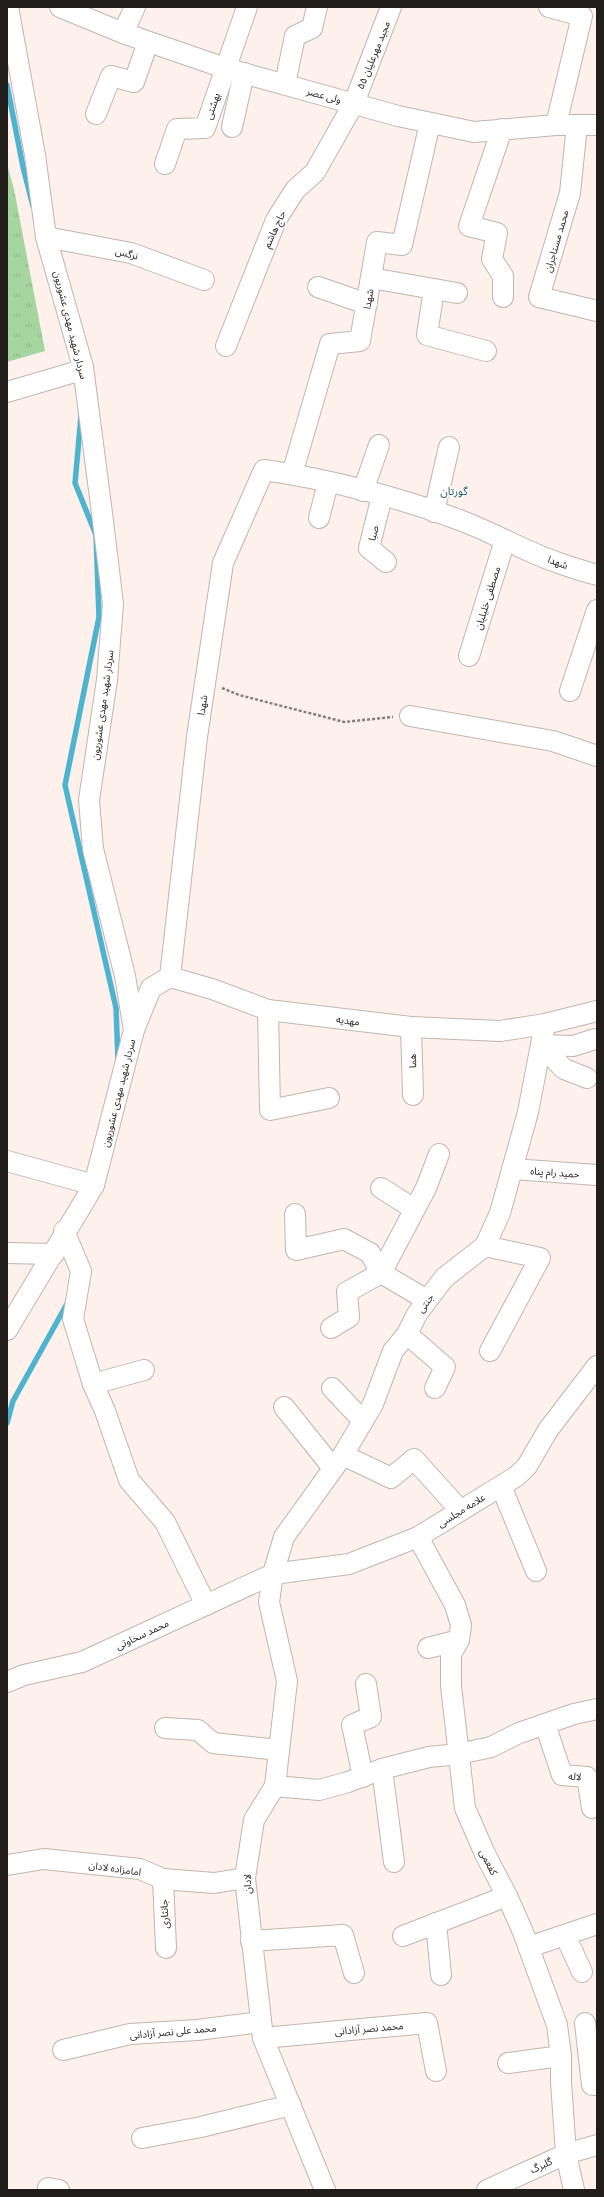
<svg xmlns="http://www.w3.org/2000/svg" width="604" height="2197" viewBox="0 0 604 2197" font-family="'Public Sans','Noto Sans Arabic',sans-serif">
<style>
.park{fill:url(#park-tufts)}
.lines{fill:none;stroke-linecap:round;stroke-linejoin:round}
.stream{stroke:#4cb3d0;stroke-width:5.5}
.minor-casing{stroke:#c1b5b0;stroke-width:22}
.path{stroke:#857d79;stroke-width:2.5;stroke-dasharray:3 2;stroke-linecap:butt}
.minor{stroke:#fff;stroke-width:20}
.labels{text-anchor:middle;stroke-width:3;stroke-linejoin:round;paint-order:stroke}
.street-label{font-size:10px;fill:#211d1b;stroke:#fff}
.neighbourhood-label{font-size:11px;fill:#245a67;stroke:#fff}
</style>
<defs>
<pattern id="park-tufts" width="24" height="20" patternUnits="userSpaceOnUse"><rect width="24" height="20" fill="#a6d69f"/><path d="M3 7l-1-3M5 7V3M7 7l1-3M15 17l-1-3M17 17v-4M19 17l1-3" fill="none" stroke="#8fb788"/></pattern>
</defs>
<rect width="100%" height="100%" fill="#fef1ec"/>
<path class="park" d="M7,164L14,189L45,351L7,362Z"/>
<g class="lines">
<g class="stream">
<path d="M7,85L23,167L33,206"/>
<path d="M81,416L75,483L96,535L99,617L65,785L116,1008L118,1060"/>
<path d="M7,1423L13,1401L68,1302"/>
</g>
<defs>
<g id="minor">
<path d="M60,7L123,33L225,68L398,116L474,132L556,125H597"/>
<path d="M549,7L582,16L556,125"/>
<path d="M123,33L135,7"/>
<path d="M285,84L295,36L312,28L317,7"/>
<path d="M96,114L111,76L134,82L148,42"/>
<path d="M577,125L570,193L539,297L597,311"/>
<path d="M232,127L244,73"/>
<path d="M502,129L469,226L497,233L492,259L503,276V297"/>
<path d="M165,164L177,129L205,128L247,7"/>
<path d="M46,237L131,253L204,280"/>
<path d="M371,278L457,293"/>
<path d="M318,287L367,304"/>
<path d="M434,289L427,335L486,351"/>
<path d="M226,346L276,220L295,190L315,172L354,103L391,7"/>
<path d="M7,392L75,372L83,367"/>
<path d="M292,474L330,344L360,341L377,242L402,245L430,123"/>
<path d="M363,491L379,445"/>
<path d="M382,496L369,548L386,562"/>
<path d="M434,512L449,447"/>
<path d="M319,518L328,483"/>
<path d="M469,656L505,540"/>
<path d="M570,691L597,610"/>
<path d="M410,716L553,741L597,756"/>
<path d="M170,977L197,737L223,563L264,470C328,479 402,498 462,521C494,533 524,551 556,562C570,567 583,571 597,575"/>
<path d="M268,1010L270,1110L329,1098"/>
<path d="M411,1027L413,1095"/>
<path d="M134,1030L151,988L170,977L212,989L268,1010L411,1027L500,1031L545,1024L597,1011"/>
<path d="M541,1045L564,1069L587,1078"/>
<path d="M541,1045L573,1046L595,1039"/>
<path d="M7,1161L94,1185"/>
<path d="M512,1169L597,1175"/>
<path d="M381,1188L414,1209"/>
<path d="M295,1214L296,1250L344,1239L370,1253L381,1273L427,1300"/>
<path d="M64,1231L81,1271L73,1319L93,1384L105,1411L129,1480L165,1522L206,1605"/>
<path d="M485,1246L540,1258L490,1351"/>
<path d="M7,1253L54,1254"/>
<path d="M331,1328L349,1317L347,1292L381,1273L426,1188L439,1154"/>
<path d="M7,1330L94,1185L134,1030L125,976L93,849L89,800L107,680L113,604L102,513L83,367L46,237L35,155L8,7"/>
<path d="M407,1334L445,1367L435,1388"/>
<path d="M93,1384L144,1370"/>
<path d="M332,1388L363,1421"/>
<path d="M284,1407L333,1468"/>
<path d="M343,1455L391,1478L414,1459L460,1510"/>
<path d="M501,1486L536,1571"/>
<path d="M418,1537L455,1605L461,1625L459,1640L451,1654V1686L465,1808L485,1854L507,1896L523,1932L557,2025L561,2056V2082L566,2154L574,2190"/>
<path d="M428,1648L459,1640"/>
<path d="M7,1682L24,1675L82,1662L273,1574L349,1564L418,1537L517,1476L527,1466L548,1430L597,1366"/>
<path d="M545,1724L562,1775L587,1777L592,1808"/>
<path d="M165,1728L198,1730L213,1743L279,1750"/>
<path d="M382,1769L394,1862"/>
<path d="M363,1777L352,1725L371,1717L366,1684"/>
<path d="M275,1786L319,1790L348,1782L382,1769L429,1757L459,1754L491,1747L519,1733L574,1714L597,1709"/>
<path d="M7,1865L44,1859L140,1869L163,1879L214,1883L245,1878"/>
<path d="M163,1879L166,1948"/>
<path d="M436,1923L441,1975"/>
<path d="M565,1935L582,1972"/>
<path d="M403,1936L507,1896"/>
<path d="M251,1941L343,1935L354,1973"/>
<path d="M529,1947L597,1924"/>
<path d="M585,2023L592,2085H597"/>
<path d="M263,2038L427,2023L436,2071"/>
<path d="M63,2050L130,2034L197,2030L261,2022"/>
<path d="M508,2063L561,2056"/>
<path d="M142,2138L201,2127L291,2105"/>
<path d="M48,2188L59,2190"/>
<path d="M325,2190L263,2038L245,1878L254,1820L275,1786L287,1681L269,1602L273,1574L284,1537L343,1455L373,1404L393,1351L407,1334L417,1314L444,1278L485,1246L500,1213L528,1112L545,1024"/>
<path d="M487,2190L566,2154L597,2145"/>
</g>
</defs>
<use href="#minor" class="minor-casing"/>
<path class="path" d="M222,688L239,695L344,722L393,717"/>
<use href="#minor" class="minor"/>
</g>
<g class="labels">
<g class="street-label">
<text transform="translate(373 55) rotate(-68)" y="4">۵۵ مجید مهرعلیان</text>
<text transform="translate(324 95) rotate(15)" y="4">ولی عصر</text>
<text transform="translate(212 106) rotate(-71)" y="4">بهشتی</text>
<text transform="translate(274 229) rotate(-65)" y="4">حاج هاشم</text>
<text transform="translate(556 241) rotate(-74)" y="4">محمد مستاجران</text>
<text transform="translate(127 253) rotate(14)" y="4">نرگس</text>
<text transform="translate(368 299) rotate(-80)" y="4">شهدا</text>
<text transform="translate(71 325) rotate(76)" y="4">سردار شهید مهدی عشوریون</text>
<text transform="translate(373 533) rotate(-76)" y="4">صبا</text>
<text transform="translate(558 562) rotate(20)" y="4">شهدا</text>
<text transform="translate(487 598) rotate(-73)" y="4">مصطفی خلیلیان</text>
<text transform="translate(102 705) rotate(-82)" y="4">سردار شهید مهدی عشوریون</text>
<text transform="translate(202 705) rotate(-81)" y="4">شهدا</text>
<text transform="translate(348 1020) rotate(7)" y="4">مهدیه</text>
<text transform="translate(412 1061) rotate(-92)" y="4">هما</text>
<text transform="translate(118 1093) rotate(-76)" y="4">سردار شهید مهدی عشوریون</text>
<text transform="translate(555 1172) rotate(4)" y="4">حمید رام پناه</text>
<text transform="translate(425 1303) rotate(-54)" y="4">جنتی</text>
<text transform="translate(461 1510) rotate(-32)" y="4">علامه مجلسی</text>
<text transform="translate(142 1634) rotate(-25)" y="4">محمد سخاوتی</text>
<text transform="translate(575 1776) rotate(5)" y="4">لاله</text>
<text transform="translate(489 1862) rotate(63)" y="4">کفعمی</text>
<text transform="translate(115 1868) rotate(8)" y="4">امامزاده لادان</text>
<text transform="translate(247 1884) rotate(-91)" y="4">لادان</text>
<text transform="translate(164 1914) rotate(-93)" y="4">جانثاری</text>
<text transform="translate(369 2028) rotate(-5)" y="4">محمد نصر آزادانی</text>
<text transform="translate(173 2031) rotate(-5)" y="4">محمد علی نصر آزادانی</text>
<text transform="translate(541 2165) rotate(-25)" y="4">گلبرگ</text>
</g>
<g class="neighbourhood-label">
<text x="454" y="495">گورتان</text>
</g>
</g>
<rect width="604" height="2197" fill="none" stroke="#211d1b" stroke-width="16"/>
</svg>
